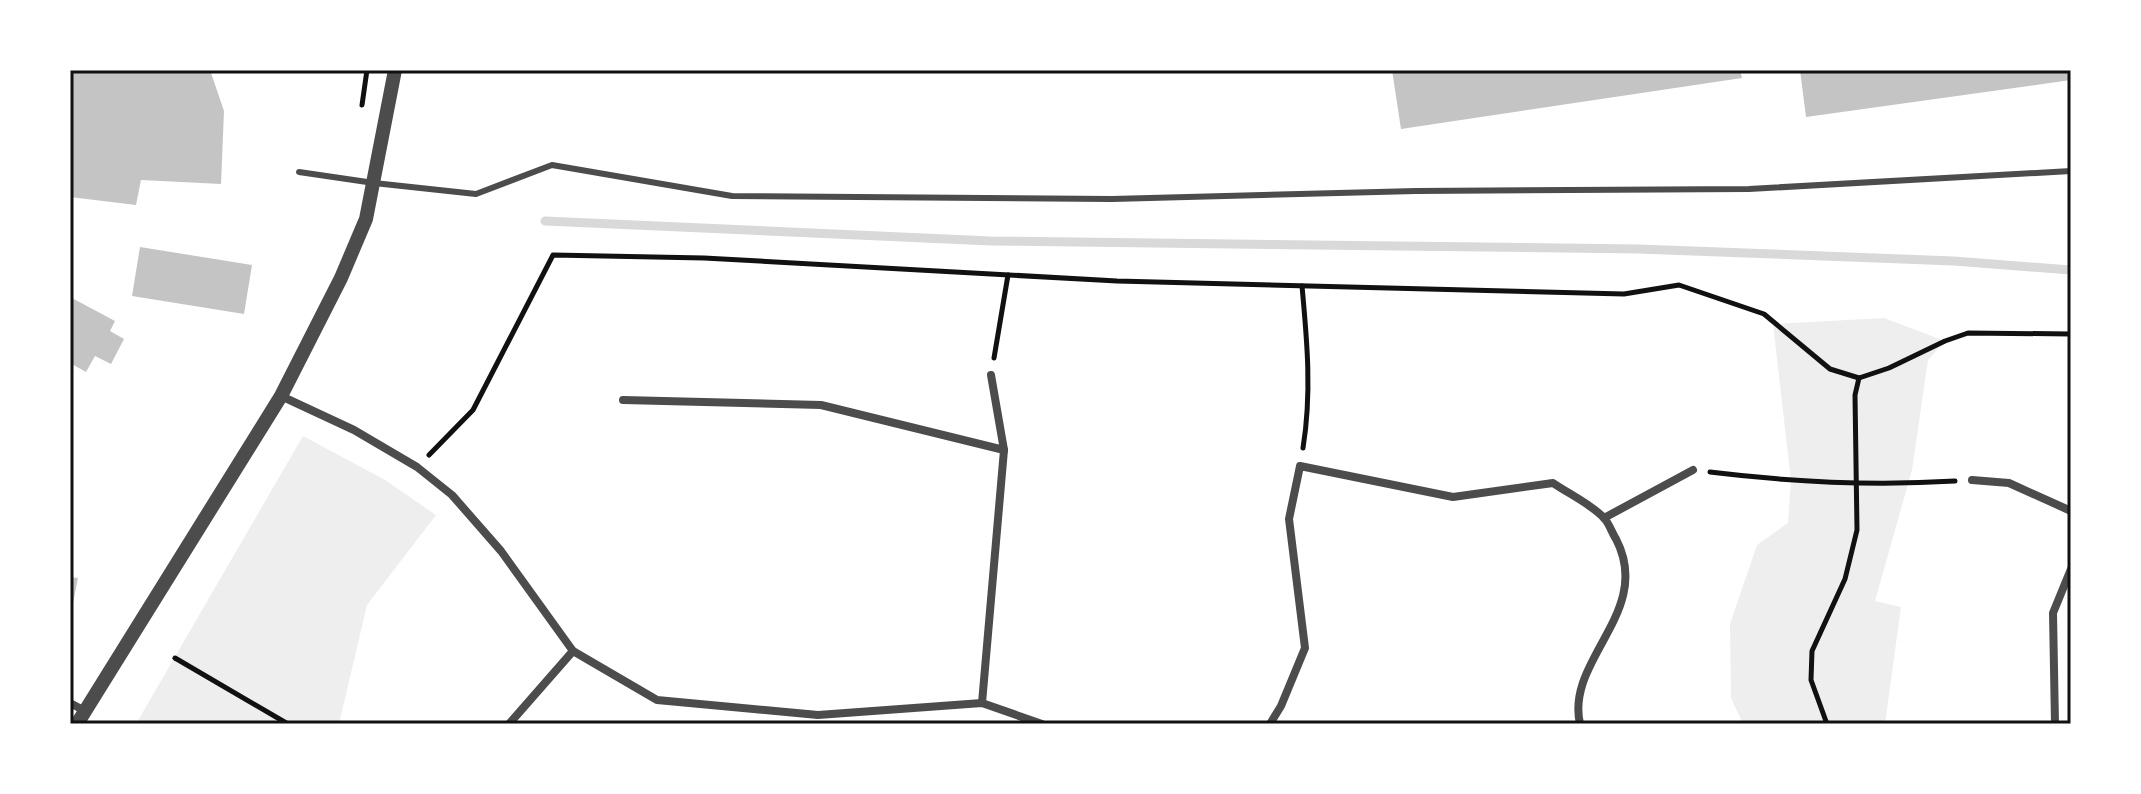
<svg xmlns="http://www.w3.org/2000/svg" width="2141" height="794" viewBox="0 0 2141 794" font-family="Roboto,sans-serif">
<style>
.green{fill:#eee}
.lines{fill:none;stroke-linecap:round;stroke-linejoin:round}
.stream{stroke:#d9d9d9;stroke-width:9}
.building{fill:#c4c4c4}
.path{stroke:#111;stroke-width:5}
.service{stroke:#4c4c4c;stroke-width:6}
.minor{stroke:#4c4c4c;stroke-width:8}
.tertiary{stroke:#4c4c4c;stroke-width:14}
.neatline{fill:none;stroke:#111;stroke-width:3}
</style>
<rect width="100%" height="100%" fill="#fff"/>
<g class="green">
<path d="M1884,318L1945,341L1928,360L1912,470L1875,601L1901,607L1885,724H1743L1731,698L1730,624L1757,545L1788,523L1791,481L1773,324Z"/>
<path d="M303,436L385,480L436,515L367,605L339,724H136Z"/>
</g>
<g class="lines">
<path class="stream" d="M545,221L991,241L1639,249L1954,261L2071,270"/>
</g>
<g class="building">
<path d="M70,70H210L224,111L221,184L141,180L136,205L70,197Z"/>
<path d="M1392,70H1740L1742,78L1401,129Z"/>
<path d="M1800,70H2071V80L1806,117Z"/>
<path d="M140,247L252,265L244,314L132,296Z"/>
<path d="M70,297L115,321L110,331L124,339L111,364L95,356L86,372L70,363Z"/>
<path d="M70,577L78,578L71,613H70Z"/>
</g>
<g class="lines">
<g class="path">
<path d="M362,105L367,70"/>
<path d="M1302,286C1307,340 1312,393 1303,448"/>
<path d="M994,358L1008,275"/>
<path d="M429,455L473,410L553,255L704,258L1117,281L1624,294L1679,285L1764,314L1830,369L1859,378L1889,368L1945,341L1968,333L2071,334"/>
<path d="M1710,472C1791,482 1873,486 1955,481"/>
<path d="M175,658L288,724"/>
<path d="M1827,724L1811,680L1812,651L1845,579L1857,530L1855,395L1859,378"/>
</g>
<path class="service" d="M299,172L374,183L476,194L552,165L732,196L1112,199L1416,191L1749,189L2071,171"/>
<g class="minor">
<path d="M991,375L1004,450"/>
<path d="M281,396L354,430L417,467L452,495L501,551L573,651L657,700L818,715L982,703L1042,724"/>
<path d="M623,400L821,405L1004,450L982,703"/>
<path d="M1972,480L2009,483L2071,511"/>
<path d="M1604,518L1693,470"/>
<path d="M70,703L85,711"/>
<path d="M509,724L573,651"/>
<path d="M1270,724L1281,706L1305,648L1289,519L1300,466L1453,497L1553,483C1569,494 1591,504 1604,518C1609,523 1612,533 1616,539C1654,612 1565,659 1580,724"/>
<path d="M2055,724L2053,613L2071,569"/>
</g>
<path class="tertiary" d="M77,724L281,396L341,278L366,219L395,70"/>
</g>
<rect width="2141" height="794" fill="none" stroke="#ffffff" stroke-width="144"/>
<rect x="72" y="72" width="1997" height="650" class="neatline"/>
</svg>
